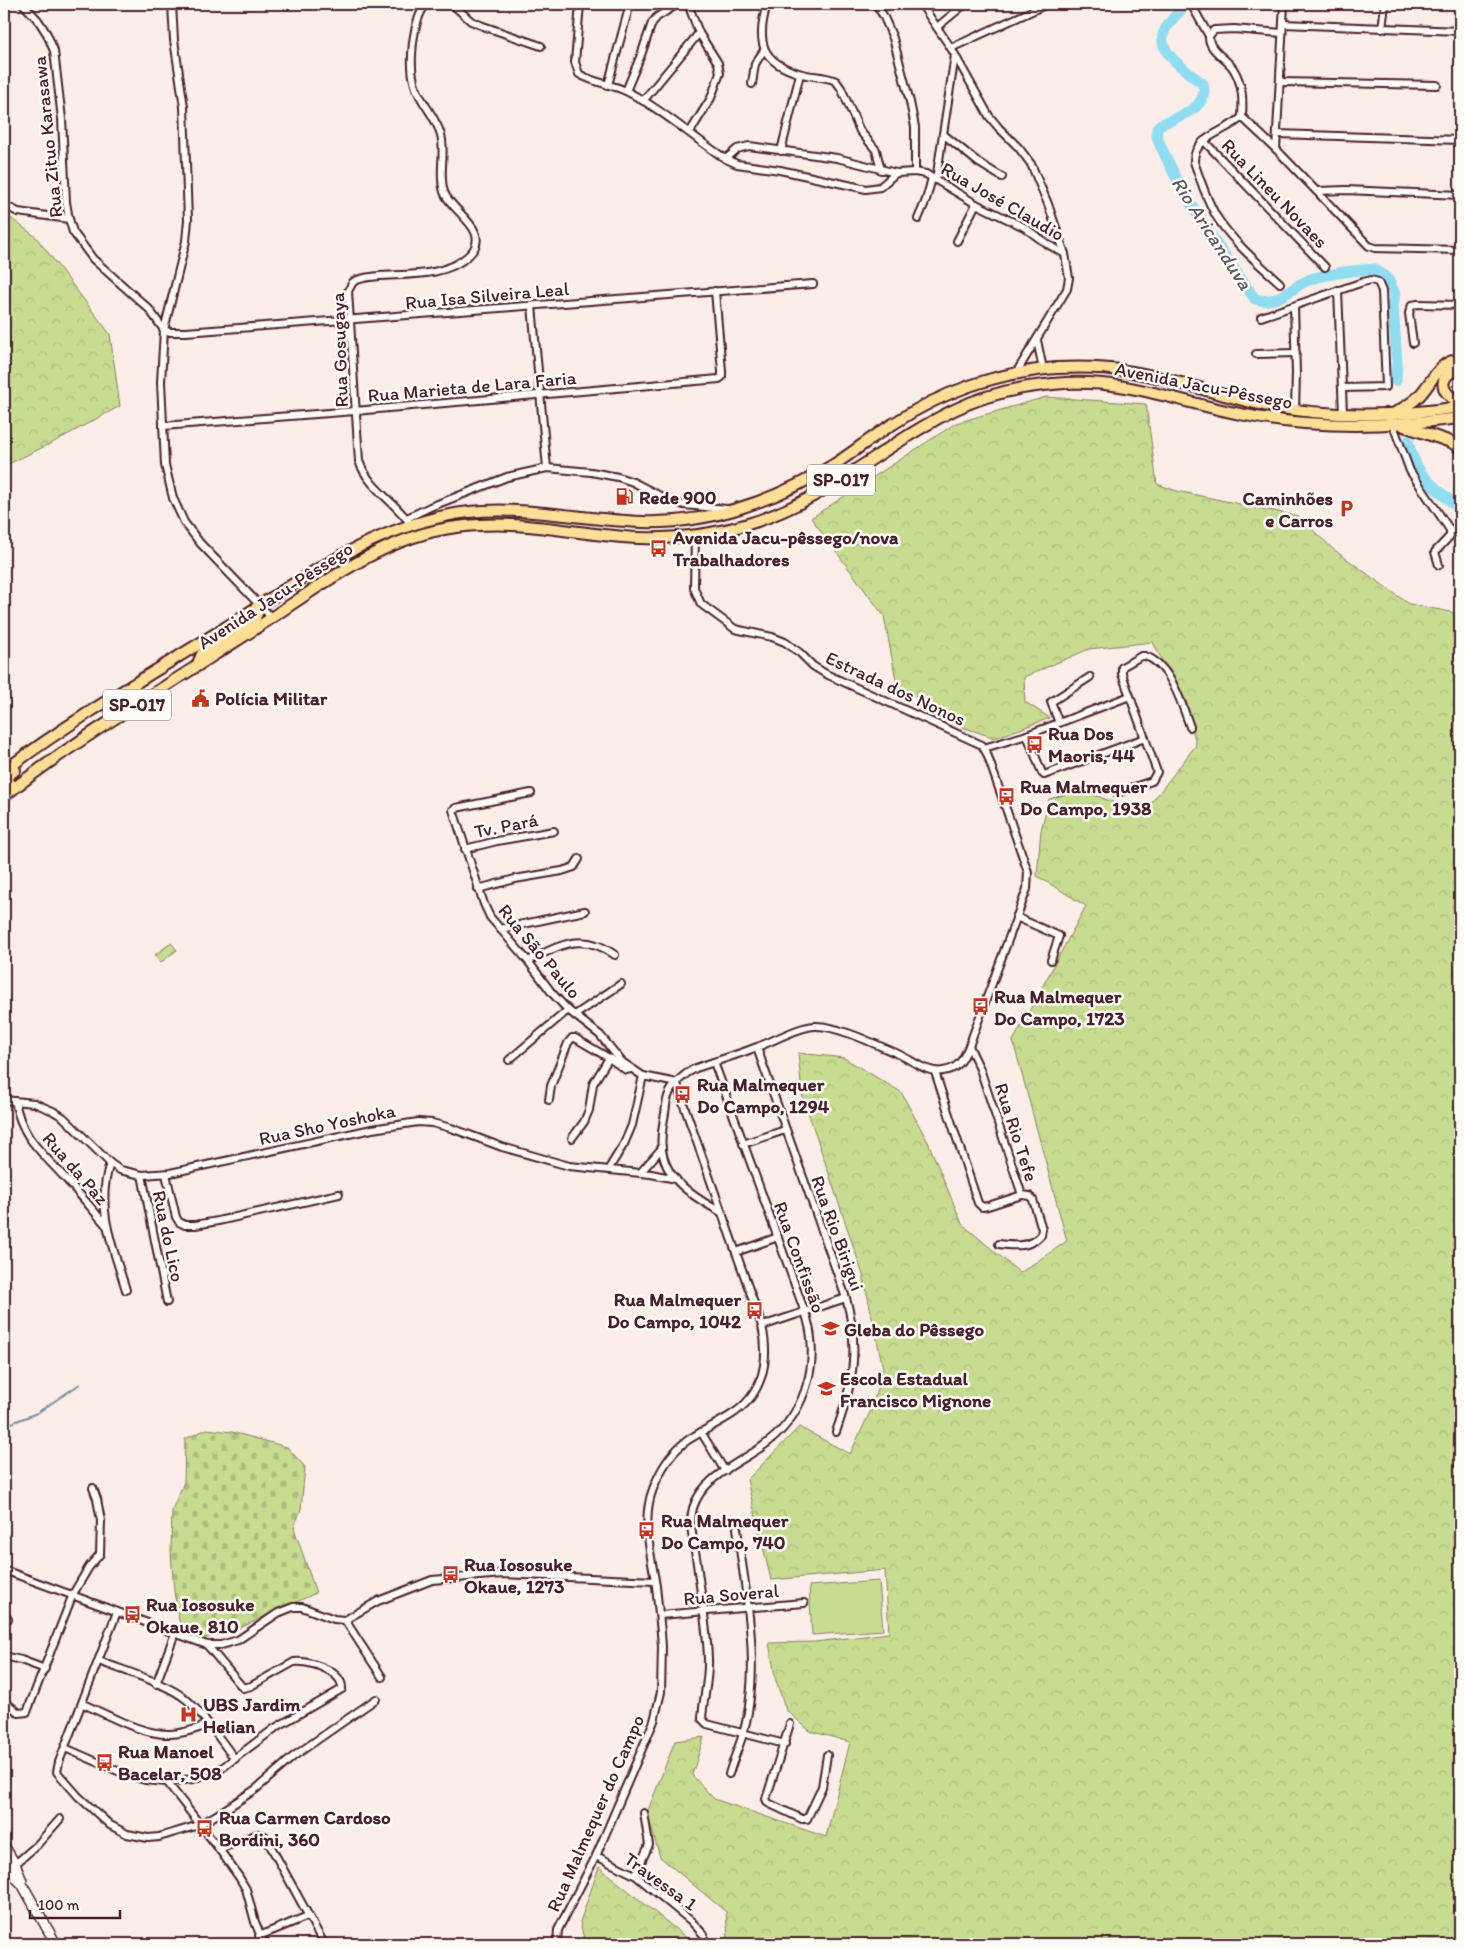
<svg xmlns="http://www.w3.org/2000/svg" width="1464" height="1948" viewBox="0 0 1464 1948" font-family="Itim,sans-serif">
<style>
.forest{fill:url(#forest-crowns);stroke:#887e5e}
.cemetery{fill:url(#cemetery-stones);stroke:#887e5e}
.park{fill:#c7dc91;stroke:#887e5e}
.garden{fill:url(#garden-furrows);stroke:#887e5e}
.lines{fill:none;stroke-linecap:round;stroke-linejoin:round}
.stream{stroke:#7490a2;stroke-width:2}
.river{stroke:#90dcf1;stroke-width:11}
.minor-casing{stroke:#4a1f2b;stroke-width:10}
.secondary-casing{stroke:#4a1f2b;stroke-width:12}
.trunk-casing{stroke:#4a1f2b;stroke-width:14}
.minor{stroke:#fdfcf7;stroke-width:6}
.secondary{stroke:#fdfcf7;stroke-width:9}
.trunk{stroke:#fdde96;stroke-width:10}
.labels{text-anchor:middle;stroke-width:5;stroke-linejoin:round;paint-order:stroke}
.shield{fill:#fdfcf7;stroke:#806168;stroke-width:1}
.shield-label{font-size:18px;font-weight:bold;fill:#4a1f2b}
.street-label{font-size:19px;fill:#4a1f2b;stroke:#fdfcf7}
.poi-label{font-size:19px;font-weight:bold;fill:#4a1f2b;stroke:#fdfcf7;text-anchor:start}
.water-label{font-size:20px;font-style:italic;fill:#5f5866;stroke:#fdfcf7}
</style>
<defs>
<pattern id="forest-crowns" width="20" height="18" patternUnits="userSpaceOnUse" patternTransform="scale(1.25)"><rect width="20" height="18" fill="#c7dc91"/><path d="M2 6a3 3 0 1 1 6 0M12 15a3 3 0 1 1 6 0" fill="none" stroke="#acbc7d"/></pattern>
<pattern id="cemetery-stones" width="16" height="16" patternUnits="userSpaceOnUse" patternTransform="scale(1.25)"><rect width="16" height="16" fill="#c7dc91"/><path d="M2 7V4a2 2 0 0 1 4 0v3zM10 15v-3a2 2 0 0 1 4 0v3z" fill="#acbc7d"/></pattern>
<pattern id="garden-furrows" width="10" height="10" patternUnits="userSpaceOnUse" patternTransform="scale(1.25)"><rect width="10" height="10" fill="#c7dc91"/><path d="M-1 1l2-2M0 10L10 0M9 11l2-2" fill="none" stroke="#acbc7d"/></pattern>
</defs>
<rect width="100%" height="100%" fill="#fbeee9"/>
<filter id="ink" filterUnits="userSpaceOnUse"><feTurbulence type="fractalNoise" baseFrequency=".02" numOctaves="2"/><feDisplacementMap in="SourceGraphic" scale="10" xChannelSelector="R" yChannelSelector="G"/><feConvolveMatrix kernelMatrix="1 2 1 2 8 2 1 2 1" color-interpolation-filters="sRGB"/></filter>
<g filter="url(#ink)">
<g class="forest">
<path d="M4,213L36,237L110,334L120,406L52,443L4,466Z"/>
<path d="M1046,397L1146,404L1157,484L1177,491L1298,516L1333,549L1409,604L1456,613L1460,624V1944H722L728,1938L726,1912L660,1857L647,1813L675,1741L704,1737L692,1775L714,1799L826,1837L850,1742L810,1731L786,1710L776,1681L769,1643L815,1642L889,1633L885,1570L771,1580L747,1480L799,1427L850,1454L871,1410L883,1368L863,1275L802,1094L798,1053L844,1058L901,1092L928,1142L962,1224L1020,1273L1067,1241L1013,1041L1086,906L1037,876L1041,830L1049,799L1082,790L1143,814L1196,745L1186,700L1169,674L1153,642L1089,649L1024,677L1025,702L1050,718L995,738L962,727L897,685L884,616L811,518L956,423Z"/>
<path d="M599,1867L688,1939L699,1944H585L580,1922Z"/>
</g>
<path class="cemetery" d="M207,1429L232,1432L287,1447L305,1467L301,1509L294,1528L316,1593L233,1631L206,1638L181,1631L174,1592L171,1552L172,1510L184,1482L185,1439Z"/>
<path class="park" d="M879,1581L883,1630L812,1635L809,1586Z"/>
<path class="garden" d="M171,943L177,950L160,963L155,955Z"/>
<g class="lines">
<path class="stream" d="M4,1426L37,1413L80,1384"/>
<g class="river">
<path d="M1186,4C1179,12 1169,21 1164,32C1155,52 1190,73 1203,84C1210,108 1178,117 1161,124C1159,126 1157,127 1157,130C1155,137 1162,149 1165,155C1189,208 1222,251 1255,299C1281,306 1291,285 1314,278C1334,273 1355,270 1375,269L1388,279L1395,294L1393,305L1397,362L1396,381"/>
<path d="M1408,441C1410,449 1412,457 1416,464C1425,483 1446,495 1460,510"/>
</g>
<defs>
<g id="minor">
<path d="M23,4L38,20L47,34L54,51L62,119L66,202L69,219L73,232L93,259L149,309L164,330L170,332H186L813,284"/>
<path d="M172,4L174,40L184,107L188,220L186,241L164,330L163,347L161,382L165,465L173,498L184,522L200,543L272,618"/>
<path d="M452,4L471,21L483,26L541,46"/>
<path d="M580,4L575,62L579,74C594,83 611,84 626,91C662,109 692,137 726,159"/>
<path d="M688,4L699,33L718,63L720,73L711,98L690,132"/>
<path d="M767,4C756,41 760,63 802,74C813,77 825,76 836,81L841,88L860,131L876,150L881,170"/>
<path d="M875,4L883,15L893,38L910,102L915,127V172"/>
<path d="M921,4L951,48L989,116L999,128L1019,148L1031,164L1048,204L1065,254L1069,278L1067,289L1016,373"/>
<path d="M1191,4L1209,36"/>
<path d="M1283,24L1460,31"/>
<path d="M937,27L965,4"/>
<path d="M1382,29L1385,4"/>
<path d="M951,48L1047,4"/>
<path d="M1281,82L1437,85"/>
<path d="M752,84L755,64L764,50"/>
<path d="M608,85L630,4"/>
<path d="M626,91L641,55L652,23L657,17L678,4"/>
<path d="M643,101L699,33"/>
<path d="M1242,117L1276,149L1369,246L1375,248L1460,250"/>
<path d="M1242,117C1227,132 1193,136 1194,162C1201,181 1207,202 1218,219C1234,243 1259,264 1280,283"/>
<path d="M1242,117C1243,101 1243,85 1234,70C1228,59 1208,51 1209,36L1214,30L1234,29L1282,33"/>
<path d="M943,134L979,163L1002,177"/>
<path d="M1277,134L1460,140"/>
<path d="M1204,141L1325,267"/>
<path d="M1276,149L1284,4"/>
<path d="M781,151L800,74"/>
<path d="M896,173L880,187L866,189L780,170L737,164L726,159L737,149L749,146L837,158L896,173L915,172L926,174L976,204L1024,227L1047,244L1065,254"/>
<path d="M936,180L955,55"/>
<path d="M1317,191L1346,190L1460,195"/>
<path d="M4,205L18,212L69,219"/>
<path d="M918,219L926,200L932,178"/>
<path d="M957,241L976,204"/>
<path d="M1338,290L1343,414"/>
<path d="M532,306L547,468"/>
<path d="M1294,306L1296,373L1295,410"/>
<path d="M1261,317L1363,282L1371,280L1378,282L1382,291L1386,387L1342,388"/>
<path d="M1037,340L1043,369"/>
<path d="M1413,343L1409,313L1412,305L1418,304L1460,305"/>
<path d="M1256,354L1296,353"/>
<path d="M1393,425L1410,471L1450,530V536L1435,552L1439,565"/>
<path d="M163,426L355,411L719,379L722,377V371L715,291"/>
<path d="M407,518L430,507L507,477L547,468L591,472L618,477L633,482L668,500L684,505L727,509"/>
<path d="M411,525C396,502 369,489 359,461L348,291L353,282C361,277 370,277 379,276C409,274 446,277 469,255C494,231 451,212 444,192C438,173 446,153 441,135C436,117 423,105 416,88C408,67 412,22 426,4"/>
<path d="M695,536L694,588L701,604L735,629L772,637L785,642L800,653L813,666L826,674L982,745L987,754L1028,872L1027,889L969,1046C963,1059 959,1069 943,1071C928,1074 912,1060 898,1054C877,1045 836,1025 815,1026C797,1027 774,1041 757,1047C737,1055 716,1061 696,1068C685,1073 673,1084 669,1094C666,1100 666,1107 665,1113C661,1134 658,1153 670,1172C681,1189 704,1203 721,1212"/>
<path d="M1059,723L1051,702L1090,677"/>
<path d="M1027,735L1042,773L1044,775L1145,738"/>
<path d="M984,748L1027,735L1130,696"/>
<path d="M531,793L456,808L453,810L484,904L490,917L528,961L552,993L568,1010L600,1035L622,1062L643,1076L677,1083"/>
<path d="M1117,793L1152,781L1157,772L1122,674V667L1141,656H1145C1170,664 1182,704 1190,727"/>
<path d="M465,849L497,841L554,831"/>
<path d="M478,889L515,879L562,871L574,867L579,859"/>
<path d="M1016,917L1059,936L1051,960"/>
<path d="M500,929L585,911"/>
<path d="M528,961C560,945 583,931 615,955"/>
<path d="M575,1015L621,984"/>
<path d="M757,1048L846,1298C860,1348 853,1384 836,1432"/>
<path d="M509,1060L568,1010"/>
<path d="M714,1062L807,1318C821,1367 803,1420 760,1448C737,1464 702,1478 693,1508C688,1525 695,1547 697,1564C701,1595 707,1627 708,1659C709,1679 703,1699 702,1719L707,1724L785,1744"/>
<path d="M935,1072L978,1203L982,1207L988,1206L1022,1195L980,1069L969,1046"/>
<path d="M4,1100L34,1103L53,1111L63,1117L110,1163L120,1170L142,1175L170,1173L372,1129L418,1122L432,1123L451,1128L502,1147L569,1166L651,1174L676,1179"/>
<path d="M549,1100L551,1086L568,1043L572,1038H575L609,1058"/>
<path d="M15,1101C22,1139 41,1151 65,1178C79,1193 92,1209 106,1225"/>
<path d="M572,1138L584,1122L589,1110L593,1084L609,1058L626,1070L631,1069"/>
<path d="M743,1144L785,1130"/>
<path d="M110,1163C95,1208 113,1247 126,1290"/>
<path d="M611,1165L624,1144L632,1125L643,1076"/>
<path d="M640,1173L662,1148"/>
<path d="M166,1174L176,1217L179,1222L185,1225H195L218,1221L339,1194"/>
<path d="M142,1175L167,1302"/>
<path d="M999,1244C1016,1246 1029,1248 1041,1235L1042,1229L1033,1200L1030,1196L1022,1195"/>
<path d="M736,1252L778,1237"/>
<path d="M762,1326L846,1298"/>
<path d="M701,1432L725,1471"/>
<path d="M4,1570L207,1645H221L238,1640L278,1613L293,1607H302L334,1619L345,1620L378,1601L432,1580L503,1574L655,1581"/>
<path d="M117,1612L59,1762L57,1772L78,1796L110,1825L127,1834L148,1838L159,1837L199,1825L218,1814L256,1789L294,1756L376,1699"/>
<path d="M660,1615L804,1603"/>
<path d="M4,1617L8,1619"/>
<path d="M345,1620L382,1677"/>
<path d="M4,1656L21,1660L45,1669"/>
<path d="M99,1661C124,1671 167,1683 187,1700C205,1716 220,1740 235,1759"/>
<path d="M156,1684L175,1633"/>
<path d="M4,1701L19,1713L27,1712L73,1594L89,1567L100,1554L101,1521L97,1499L93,1488"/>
<path d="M83,1704C109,1715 141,1735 170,1734C183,1734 196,1729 208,1725"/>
<path d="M790,1724L766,1799L768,1803L802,1819H807L822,1787L827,1755"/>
<path d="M65,1748L127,1775L145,1780L167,1782L193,1779L222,1768L275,1728L342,1689C343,1671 309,1660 294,1662L251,1686L243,1688L207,1645"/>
<path d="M729,1774C733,1760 739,1747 743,1734C762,1668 746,1595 737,1528"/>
<path d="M167,1782L219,1849L239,1877L246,1889L255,1922L264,1944"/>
<path d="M219,1849L258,1834L265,1836L324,1944"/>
<path d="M596,1856L635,1875L691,1921L704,1935"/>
<path d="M13,1866L37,1845L60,1819"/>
<path d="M635,1875L649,1845L644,1813"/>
<path d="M259,1936L308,1916"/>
<path d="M557,1944L558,1930L562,1922L596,1856L654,1721L661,1692L662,1647C661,1627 658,1607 656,1586C651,1555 641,1519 653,1489C660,1470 671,1452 688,1440C702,1431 717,1424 731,1415C763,1395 770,1361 762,1326L681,1097L677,1083"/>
</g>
<g id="secondary">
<path d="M4,1846L15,1864L22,1881"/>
<path d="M4,1860L17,1879L22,1884L56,1944"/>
</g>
<g id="trunk">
<path d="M1460,368C1455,370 1449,372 1446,377C1438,387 1450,399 1460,401"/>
<path d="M1395,413C1403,408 1411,404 1418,397C1431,385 1439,359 1460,360"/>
<path d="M1404,426L1451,442L1460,448"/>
<path d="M197,666L202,654L254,620L261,605"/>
<path d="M4,771C71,721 144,678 215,634C294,585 374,523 469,512C527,506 583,520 642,522C675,523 710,518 743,507C775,497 806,482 835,464C855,451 873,436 893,424C941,392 998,372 1056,368C1079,367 1103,367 1126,371C1173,378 1218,395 1264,405C1329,418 1395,417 1460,407"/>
<path d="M12,785L7,783L5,778L15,770"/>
<path d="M4,796C70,744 143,701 214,655C234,642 254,630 274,616C329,579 389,535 457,527C475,525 494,524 512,525C554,527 596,536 638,538C675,539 712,535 748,524C826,501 882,445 954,410C984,395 1020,387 1053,384C1123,377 1174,401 1240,414C1312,429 1387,427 1460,418"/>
</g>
</defs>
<use href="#minor" class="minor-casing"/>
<use href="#secondary" class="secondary-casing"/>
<use href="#trunk" class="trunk-casing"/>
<use href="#minor" class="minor"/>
<use href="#secondary" class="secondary"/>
<use href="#trunk" class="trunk"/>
</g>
</g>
<defs>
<symbol id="fuel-bare" viewBox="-9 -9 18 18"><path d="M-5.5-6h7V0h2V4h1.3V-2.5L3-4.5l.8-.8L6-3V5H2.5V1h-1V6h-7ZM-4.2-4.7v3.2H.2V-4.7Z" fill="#c8321e" stroke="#fdfcf7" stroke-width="2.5" paint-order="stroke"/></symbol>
<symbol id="parking-bare" viewBox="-9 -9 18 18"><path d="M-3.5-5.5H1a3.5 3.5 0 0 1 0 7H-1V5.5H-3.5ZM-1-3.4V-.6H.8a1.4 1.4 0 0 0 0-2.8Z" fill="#c8321e" stroke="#fdfcf7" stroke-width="2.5" paint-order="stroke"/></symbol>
<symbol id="bus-bare" viewBox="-9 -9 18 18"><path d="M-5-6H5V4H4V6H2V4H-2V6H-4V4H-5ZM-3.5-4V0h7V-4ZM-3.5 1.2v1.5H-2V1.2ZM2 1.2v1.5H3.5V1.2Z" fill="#c8321e" stroke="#fdfcf7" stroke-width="2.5" paint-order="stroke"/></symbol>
<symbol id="civic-bare" viewBox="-9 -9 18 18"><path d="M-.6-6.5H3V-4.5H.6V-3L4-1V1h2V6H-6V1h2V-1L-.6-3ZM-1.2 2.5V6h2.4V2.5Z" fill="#c8321e" stroke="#fdfcf7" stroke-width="2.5" paint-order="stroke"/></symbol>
<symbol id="school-bare" viewBox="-9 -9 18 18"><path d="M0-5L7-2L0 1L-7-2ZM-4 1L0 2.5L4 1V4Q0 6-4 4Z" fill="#c8321e" stroke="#fdfcf7" stroke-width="2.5" paint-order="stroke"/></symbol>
<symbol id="hospital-bare" viewBox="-9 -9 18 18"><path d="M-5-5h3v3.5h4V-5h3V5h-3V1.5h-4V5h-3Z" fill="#c8321e" stroke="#fdfcf7" stroke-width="2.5" paint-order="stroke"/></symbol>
</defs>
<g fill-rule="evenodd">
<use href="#fuel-bare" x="612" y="484" width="25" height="25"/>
<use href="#parking-bare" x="1334" y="496" width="25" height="25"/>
<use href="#bus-bare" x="646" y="536" width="25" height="25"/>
<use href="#civic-bare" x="188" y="686" width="25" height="25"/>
<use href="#bus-bare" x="1022" y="732" width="25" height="25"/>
<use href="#bus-bare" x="994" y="784" width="25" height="25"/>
<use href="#bus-bare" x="968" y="994" width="25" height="25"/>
<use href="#bus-bare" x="670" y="1082" width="25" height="25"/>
<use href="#bus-bare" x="742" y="1298" width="25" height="25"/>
<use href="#school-bare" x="818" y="1316" width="25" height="25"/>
<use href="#school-bare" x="814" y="1376" width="25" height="25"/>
<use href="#bus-bare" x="634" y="1518" width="25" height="25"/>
<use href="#bus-bare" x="438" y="1562" width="25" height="25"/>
<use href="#bus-bare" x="120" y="1602" width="25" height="25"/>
<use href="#hospital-bare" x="176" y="1702" width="25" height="25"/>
<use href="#bus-bare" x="92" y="1750" width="25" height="25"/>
<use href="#bus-bare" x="192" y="1816" width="25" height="25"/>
</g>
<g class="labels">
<g class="shield">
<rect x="807" y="464.5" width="68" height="31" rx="4"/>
<rect x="103" y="689.5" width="68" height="31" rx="4"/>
</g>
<g class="shield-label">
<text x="841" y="486">SP-017</text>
<text x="137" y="711">SP-017</text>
</g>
<g class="street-label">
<text transform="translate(47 137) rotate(-96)" y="7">Rua Zituo Karasawa</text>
<text transform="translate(1275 193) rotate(46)" y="7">Rua Lineu Novaes</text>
<text transform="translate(1003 201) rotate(30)" y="7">Rua José Claudio</text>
<text transform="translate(487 295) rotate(-5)" y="7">Rua Isa Silveira Leal</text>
<text transform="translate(339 350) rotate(-92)" y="7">Rua Gosugaya</text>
<text transform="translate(1204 385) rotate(11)" y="7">Avenida Jacu-Pêssego</text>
<text transform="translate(472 386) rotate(-5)" y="7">Rua Marieta de Lara Faria</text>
<text transform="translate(275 595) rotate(-33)" y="7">Avenida Jacu-Pêssego</text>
<text transform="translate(896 688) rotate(25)" y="7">Estrada dos Nonos</text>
<text transform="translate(506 825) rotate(-11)" y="7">Tv. Pará</text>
<text transform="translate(540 951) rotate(50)" y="7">Rua São Paulo</text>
<text transform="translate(327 1124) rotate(-12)" y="7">Rua Sho Yoshoka</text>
<text transform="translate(1017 1132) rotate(72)" y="7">Rua Rio Tefe</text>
<text transform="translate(76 1168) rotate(49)" y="7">Rua da Paz</text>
<text transform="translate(838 1233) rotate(70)" y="7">Rua Rio Birigui</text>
<text transform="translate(169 1236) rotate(78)" y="7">Rua do Lico</text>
<text transform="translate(800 1257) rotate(70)" y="7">Rua Confissão</text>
<text transform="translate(731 1594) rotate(-5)" y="7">Rua Soveral</text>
<text transform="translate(595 1813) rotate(-66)" y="7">Rua Malmequer do Campo</text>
<text transform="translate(661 1881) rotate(36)" y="7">Travessa 1</text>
</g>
<g class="poi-label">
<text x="639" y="504">Rede 900</text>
<text x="1333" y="505" text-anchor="end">Caminhões<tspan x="1333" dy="22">e Carros</tspan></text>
<text x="673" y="544">Avenida Jacu-pêssego/nova<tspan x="673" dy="22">Trabalhadores</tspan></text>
<text x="215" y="705">Polícia Militar</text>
<text x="1048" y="740">Rua Dos<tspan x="1048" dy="22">Maoris, 44</tspan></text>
<text x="1020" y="793">Rua Malmequer<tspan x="1020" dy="22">Do Campo, 1938</tspan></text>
<text x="994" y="1003">Rua Malmequer<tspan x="994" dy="22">Do Campo, 1723</tspan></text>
<text x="697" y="1091">Rua Malmequer<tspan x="697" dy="22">Do Campo, 1294</tspan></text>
<text x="741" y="1306" text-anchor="end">Rua Malmequer<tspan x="741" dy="22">Do Campo, 1042</tspan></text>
<text x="844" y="1336">Gleba do Pêssego</text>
<text x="840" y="1385">Escola Estadual<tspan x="840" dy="22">Francisco Mignone</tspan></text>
<text x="661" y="1527">Rua Malmequer<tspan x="661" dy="22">Do Campo, 740</tspan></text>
<text x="464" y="1571">Rua Iososuke<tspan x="464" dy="22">Okaue, 1273</tspan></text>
<text x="146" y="1611">Rua Iososuke<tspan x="146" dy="22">Okaue, 810</tspan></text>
<text x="203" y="1711">UBS Jardim<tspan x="203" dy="22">Helian</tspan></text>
<text x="118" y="1758">Rua Manoel<tspan x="118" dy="22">Bacelar, 508</tspan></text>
<text x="219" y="1824">Rua Carmen Cardoso<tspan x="219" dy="22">Bordini, 360</tspan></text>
</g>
<g class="water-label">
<text transform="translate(1212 233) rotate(57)" y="7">Rio Aricanduva</text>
</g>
</g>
<rect width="1464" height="1948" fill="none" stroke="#fdfcf7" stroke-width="20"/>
<rect x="10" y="10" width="1444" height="1928" fill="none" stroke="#4a1f2b" stroke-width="2" filter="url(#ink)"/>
<path d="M30 1910v8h90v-8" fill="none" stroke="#4a1f2b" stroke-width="2.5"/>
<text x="38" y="1910" font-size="15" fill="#4a1f2b" stroke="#fdfcf7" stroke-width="4" paint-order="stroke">100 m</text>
</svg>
